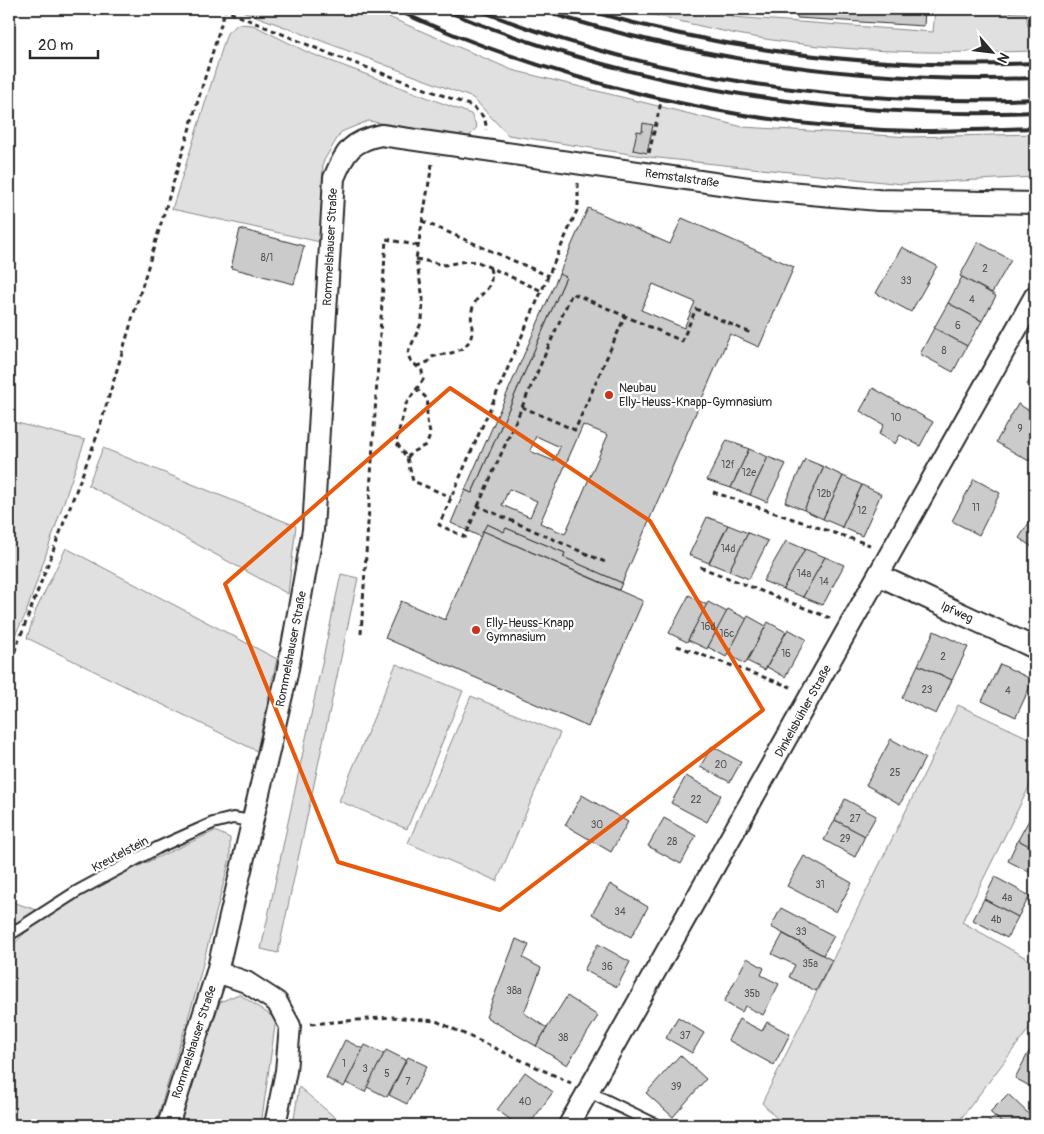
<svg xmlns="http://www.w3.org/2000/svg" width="1044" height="1134" viewBox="0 0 1044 1134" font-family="Pangolin,sans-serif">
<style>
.green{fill:#e0e0e0;stroke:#868686}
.building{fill:#cbcbcb;stroke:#2b2b2b;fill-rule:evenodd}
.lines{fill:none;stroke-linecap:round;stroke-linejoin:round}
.service-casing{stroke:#2b2b2b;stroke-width:14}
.minor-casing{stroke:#2b2b2b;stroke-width:24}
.path{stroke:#2b2b2b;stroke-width:3;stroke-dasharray:5 4;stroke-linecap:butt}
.service{stroke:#fff;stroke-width:10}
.minor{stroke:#fff;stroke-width:20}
.rail{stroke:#2b2b2b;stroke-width:4}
.marked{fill:none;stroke:#e8590c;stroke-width:4;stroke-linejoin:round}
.poi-dot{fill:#c8321e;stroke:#fff;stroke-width:2}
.labels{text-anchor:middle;stroke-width:4.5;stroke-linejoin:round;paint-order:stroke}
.number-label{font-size:10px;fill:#535353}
.street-label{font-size:12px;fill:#2b2b2b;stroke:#fff}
.poi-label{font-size:12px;fill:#2b2b2b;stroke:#fff;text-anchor:start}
</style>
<rect width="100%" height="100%" fill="#fff"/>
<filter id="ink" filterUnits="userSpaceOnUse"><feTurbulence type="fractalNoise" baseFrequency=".02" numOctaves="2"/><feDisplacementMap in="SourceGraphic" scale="10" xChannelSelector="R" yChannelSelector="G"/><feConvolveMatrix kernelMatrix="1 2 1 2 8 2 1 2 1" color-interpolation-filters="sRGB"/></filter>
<g filter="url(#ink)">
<g class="green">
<path d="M237,9H370L512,70L743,127L910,137L1035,134V177L902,184L649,157L508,135L473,98Z"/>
<path d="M629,9H725L732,17L933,32L935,10L1026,13L1028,26H1035V51C934,54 832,53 732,33C698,26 663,17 629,9Z"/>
<path d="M238,24L253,25L307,52L471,114L477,127L469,137L368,121L341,132L323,162L320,242L172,209L227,33Z"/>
<path d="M9,421L85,440L25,616L9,646Z"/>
<path d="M103,448L296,526L288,594L88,485Z"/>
<path d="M66,548L277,659L257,751L27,638L36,610Z"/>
<path d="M341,574L358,578L278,953L261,949Z"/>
<path d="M396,664L463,691L407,829L339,801Z"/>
<path d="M471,696L560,733L497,881L408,843Z"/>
<path d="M958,705L1035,741V775L962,922L1035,963V1021L956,1125H783L762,1103Z"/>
<path d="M215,831L230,838V858L195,995L155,1125H9V952C30,910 169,853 215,831Z"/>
<path d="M9,901L37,910L9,929Z"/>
<path d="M239,994L276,1019L261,1125H178L220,1002Z"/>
<path d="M299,1087L344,1125H293Z"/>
</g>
<g class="building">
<path d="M736,9H777L776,17L735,11Z"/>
<path d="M797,9H925L924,26L797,18Z"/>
<path d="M643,123L653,125L647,153L633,150L637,131L642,132Z"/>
<path d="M588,208L670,244L682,218L794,267L759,347L730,334L622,583L563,557L565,553L506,528L504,532L487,524L481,537L451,523L465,490L472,493L566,277L559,274ZM653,284L695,302L684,328L641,310ZM583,425L608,435L565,534L540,523ZM536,436L560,447L554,461L530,451ZM509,489L537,501L530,517L502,505Z"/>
<path d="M240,229L304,246L294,284L231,268Z"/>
<path d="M978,242L1011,260L992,293L960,276Z"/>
<path d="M902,247L937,266L911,312L876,293Z"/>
<path d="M559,274L566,277L472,493L465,490Z"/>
<path d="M962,277L996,296L982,321L948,303Z"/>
<path d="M948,303L982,321L967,346L934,328Z"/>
<path d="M934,328L967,346L953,372L920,354Z"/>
<path d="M1035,370V390L1027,385Z"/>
<path d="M873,388L933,422L920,446L900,435L895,444L879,434L884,425L860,411Z"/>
<path d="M1018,404L1035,414V450L1029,461L996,442Z"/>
<path d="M727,440L749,449L731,488L707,480Z"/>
<path d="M749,449L768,457L750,495L731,488Z"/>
<path d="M768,457L786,464L767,502L750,495Z"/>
<path d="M805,459L824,467L804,510L785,502Z"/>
<path d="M824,467L843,476L823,519L804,510Z"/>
<path d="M843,476L862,485L842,527L823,519Z"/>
<path d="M974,479L1000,493L979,535L952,521Z"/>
<path d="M862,485L881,494L862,536L842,527Z"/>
<path d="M1035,514V549L1019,538Z"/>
<path d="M707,517L728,525L709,563L689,555Z"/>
<path d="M487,524L504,532L506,528L565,553L563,557L622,583L619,590L483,531Z"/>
<path d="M728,525L748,533L729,571L709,563Z"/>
<path d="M483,531L643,601L588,727L385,638L401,601L445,620Z"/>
<path d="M748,533L768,541L749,579L729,571Z"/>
<path d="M786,541L805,549L783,589L763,581Z"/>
<path d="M805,549L825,557L803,597L783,589Z"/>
<path d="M825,557L844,565L823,605L803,597Z"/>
<path d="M689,595L707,605L687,642L669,633Z"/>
<path d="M708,602L727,612L707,649L688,640Z"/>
<path d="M728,609L747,619L726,657L708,647Z"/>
<path d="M748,616L766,626L745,664L728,654Z"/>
<path d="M768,622L786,632L765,670L747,661Z"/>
<path d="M788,629L806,639L785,677L767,667Z"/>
<path d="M934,631L968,647L952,680L918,665Z"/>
<path d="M1000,664L1033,680L1016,717L982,701Z"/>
<path d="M918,665L952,680L936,714L902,698Z"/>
<path d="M891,739L925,758L900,804L866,785Z"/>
<path d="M712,746L741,762L730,782L700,767Z"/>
<path d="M686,776L721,795L707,822L671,803Z"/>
<path d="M582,795L628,822L611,852L565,825Z"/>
<path d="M845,799L876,816L865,836L835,820Z"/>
<path d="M664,818L696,836L681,864L648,846Z"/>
<path d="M835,820L865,836L855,857L824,840Z"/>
<path d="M1029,820L1035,823V849L1018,840Z"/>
<path d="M1018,840L1035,849V875L1008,861Z"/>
<path d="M804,856L852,883L836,912L787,886Z"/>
<path d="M995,877L1030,896L1018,917L984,899Z"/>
<path d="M610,884L648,907L631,937L592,914Z"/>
<path d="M984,899L1018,917L1007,938L973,920Z"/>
<path d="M781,908L834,936L823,955L771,927Z"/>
<path d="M783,934L832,960L816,991L789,977L795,965L772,954Z"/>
<path d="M516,939L529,945L523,958L541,968L524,1013L547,1028L536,1046L486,1017Z"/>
<path d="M598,944L630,962L617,987L584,970Z"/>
<path d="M747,958L764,968L761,975L779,984L763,1015L745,1006L742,1012L724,1002Z"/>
<path d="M567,996L598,1016L567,1065L536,1046Z"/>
<path d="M678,1017L704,1033L692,1053L666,1038Z"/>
<path d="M739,1019L762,1031L767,1022L790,1034L774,1065L728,1040Z"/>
<path d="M345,1040L363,1049L344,1087L326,1078Z"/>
<path d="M1033,1044L1035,1046V1089L1015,1078Z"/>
<path d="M365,1045L384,1054L365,1092L346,1083Z"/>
<path d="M386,1050L406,1060L387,1097L367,1087Z"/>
<path d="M680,1055L706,1079L673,1117L646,1093Z"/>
<path d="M408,1057L427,1066L407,1104L389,1095Z"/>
<path d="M525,1072L553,1092L529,1125H518L497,1110Z"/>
<path d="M1008,1094L1035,1120V1125H1004L990,1112Z"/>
<path d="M995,1116L1004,1125H986Z"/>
</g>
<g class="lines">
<defs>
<g id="service">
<path d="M9,935L76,892L159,847L213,823L233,818L252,821"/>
<path d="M589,1092L657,1125"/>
</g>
<g id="minor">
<path d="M880,576L1035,648"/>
<path d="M217,972L246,982L277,1002L290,1026L286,1071L275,1125"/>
<path d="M168,1125L217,972L287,674L313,530L334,178C345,151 352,141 381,135L755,189L878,200L1035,203"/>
<path d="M569,1125L1035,296"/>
</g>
</defs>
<use href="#service" class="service-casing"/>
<use href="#minor" class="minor-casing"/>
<g class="path">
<path d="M222,9L330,54L469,105C479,111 487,117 486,130"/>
<path d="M649,153L662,98"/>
<path d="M432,164L416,259L423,298L422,321L408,353L410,360L422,371L423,380L406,404L396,442L407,458L413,481L451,497"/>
<path d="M578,183V208L439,525L465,537L478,506L605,562"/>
<path d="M422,221L549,276"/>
<path d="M416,259L445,265L466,261L478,262L542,291"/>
<path d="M417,366L428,362L432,357C444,353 458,355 467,344C477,333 468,320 473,307C478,291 496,292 490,268"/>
<path d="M522,407L572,293L625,316"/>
<path d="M407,458L412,452L426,445C434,430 427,431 427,418C426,402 433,401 417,390"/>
<path d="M713,492L870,545"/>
<path d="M478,506L522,407L575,430L625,316L682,341L696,309L753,334"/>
<path d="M700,567L830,618"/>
<path d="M361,634L386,239L419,246"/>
<path d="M677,646L791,687"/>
<path d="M9,659L14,653L97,436L225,11"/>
<path d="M311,1024L392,1017L436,1021L571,1083"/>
</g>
<use href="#service" class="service"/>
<use href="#minor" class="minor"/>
<g class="rail">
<path d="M394,9C554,82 742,128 918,131C957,131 996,129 1035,128"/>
<path d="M441,9C632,87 829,120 1035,112"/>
<path d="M476,9C653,79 846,107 1035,99"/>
<path d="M537,9C699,61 866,84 1035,78"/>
<path d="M583,9C731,53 882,70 1035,63"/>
</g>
</g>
</g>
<path class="marked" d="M450,388L650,521L763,710L500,910L338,862L225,584Z"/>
<g class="poi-dot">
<circle cx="609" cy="395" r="5"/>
<circle cx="476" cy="630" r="5"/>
</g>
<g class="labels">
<g class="number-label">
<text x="267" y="261">8/1</text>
<text x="985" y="272">2</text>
<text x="906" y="284">33</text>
<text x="972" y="303">4</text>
<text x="958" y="329">6</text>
<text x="944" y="354">8</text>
<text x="896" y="421">10</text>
<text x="1020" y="432">9</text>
<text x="728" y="468">12f</text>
<text x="749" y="476">12e</text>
<text x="824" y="497">12b</text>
<text x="976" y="511">11</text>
<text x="862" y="514">12</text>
<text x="728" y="552">14d</text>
<text x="804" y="577">14a</text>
<text x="824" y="585">14</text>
<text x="708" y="630">16d</text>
<text x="727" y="637">16c</text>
<text x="786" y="657">16</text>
<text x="943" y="660">2</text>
<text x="927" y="693">23</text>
<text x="1008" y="694">4</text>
<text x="721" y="768">20</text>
<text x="895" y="776">25</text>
<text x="696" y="803">22</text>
<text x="855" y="822">27</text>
<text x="597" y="828">30</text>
<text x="845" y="842">29</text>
<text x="672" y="845">28</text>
<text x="820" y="888">31</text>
<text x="1007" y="901">4a</text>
<text x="620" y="915">34</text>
<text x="996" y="923">4b</text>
<text x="801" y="935">33</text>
<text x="810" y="967">35a</text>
<text x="607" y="970">36</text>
<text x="514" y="994">38a</text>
<text x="752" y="997">35b</text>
<text x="685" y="1039">37</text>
<text x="563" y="1041">38</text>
<text x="344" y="1067">1</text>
<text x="365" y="1072">3</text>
<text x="387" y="1077">5</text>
<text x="408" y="1085">7</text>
<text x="676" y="1090">39</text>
<text x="525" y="1105">40</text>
</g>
<g class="street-label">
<text transform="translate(682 178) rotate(8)" y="4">Remstalstraße</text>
<text transform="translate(330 247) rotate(-87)" y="4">Rommelshauser Straße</text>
<text transform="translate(957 612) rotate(25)" y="4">Ipfweg</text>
<text transform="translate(291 649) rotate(-79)" y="4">Rommelshauser Straße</text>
<text transform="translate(803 711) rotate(-61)" y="4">Dinkelsbühler Straße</text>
<text transform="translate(120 854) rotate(-28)" y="4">Kreutelstein</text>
<text transform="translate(194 1042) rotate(-72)" y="4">Rommelshauser Straße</text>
</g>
<g class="poi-label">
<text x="619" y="392">Neubau<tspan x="619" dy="14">Elly-Heuss-Knapp-Gymnasium</tspan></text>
<text x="486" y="627">Elly-Heuss-Knapp<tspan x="486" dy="14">Gymnasium</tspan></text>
</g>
</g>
<rect width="1044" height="1134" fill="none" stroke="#fff" stroke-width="30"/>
<rect x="15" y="15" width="1014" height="1104" fill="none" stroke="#2b2b2b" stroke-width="2" filter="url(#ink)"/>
<g transform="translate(992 52) rotate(118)" stroke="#ffffff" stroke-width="4" paint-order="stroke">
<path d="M0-4L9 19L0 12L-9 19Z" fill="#2b2b2b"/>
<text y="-8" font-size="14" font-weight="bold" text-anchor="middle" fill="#2b2b2b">N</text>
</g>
<path d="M30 50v8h68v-8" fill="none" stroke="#2b2b2b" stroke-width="2.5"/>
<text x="38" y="50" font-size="15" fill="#2b2b2b" stroke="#ffffff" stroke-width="4" paint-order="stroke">20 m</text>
</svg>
